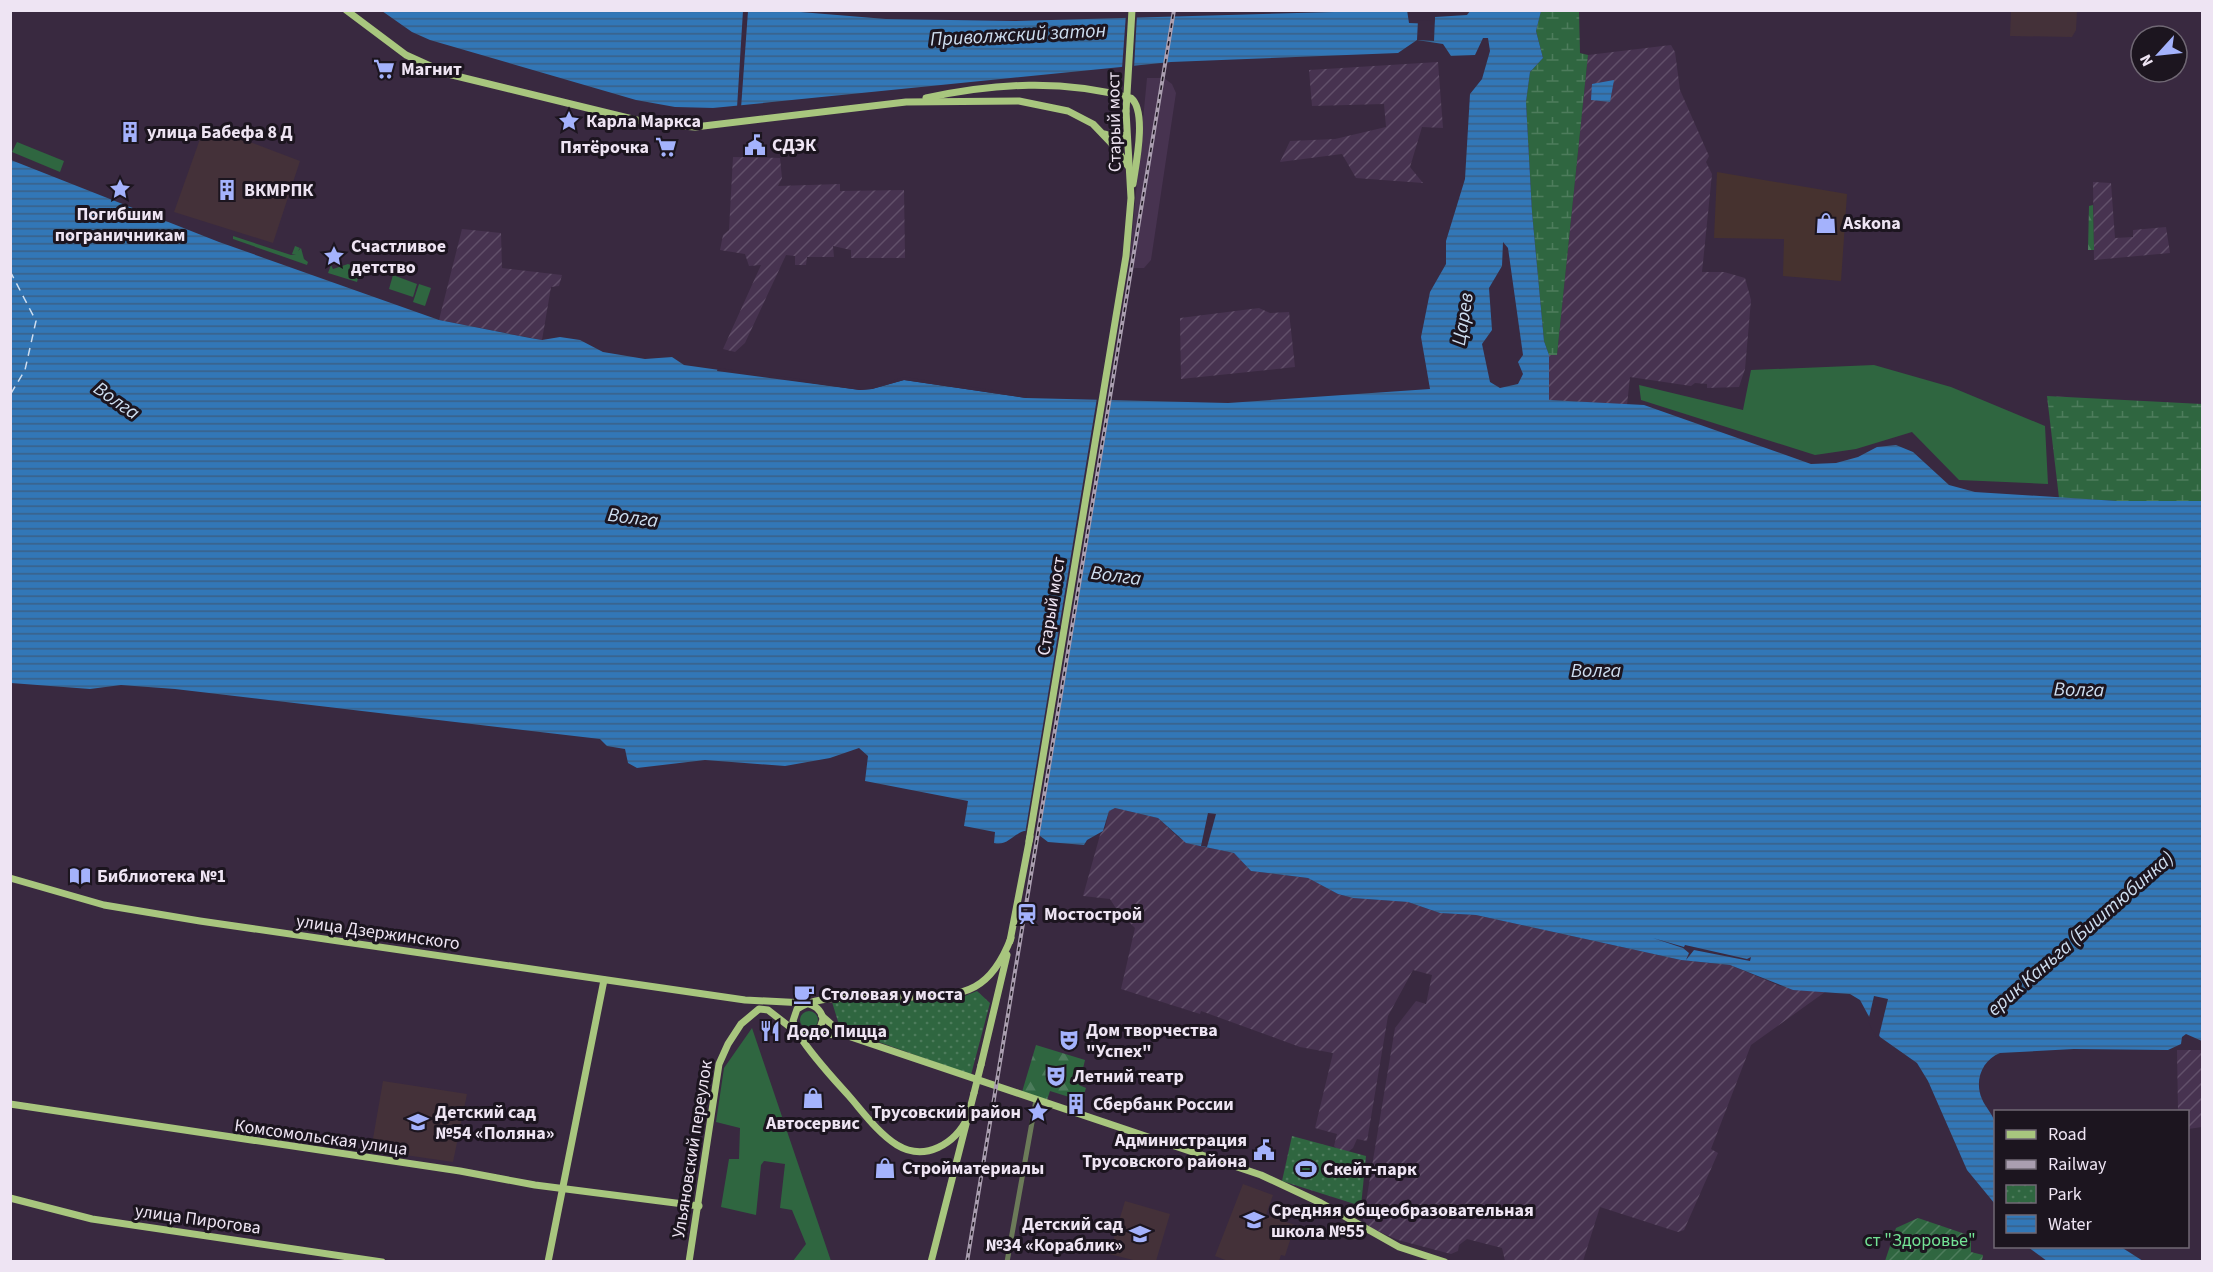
<svg xmlns="http://www.w3.org/2000/svg" width="2213" height="1272" viewBox="0 0 2213 1272" font-family="'Source Sans 3',sans-serif">
<style>
.commercial{fill:#46322f}
.industrial{fill:url(#industrial-furrows)}
.education{fill:#443139}
.built{fill:#473350}
.grass{fill:#2f6640}
.forest{fill:url(#forest-firs)}
.wetland{fill:url(#wetland-marsh)}
.park{fill:url(#park-dots)}
.garden{fill:url(#garden-furrows)}
.water{fill:url(#water-rules);fill-rule:evenodd}
.pier{fill:#392940}
.lines{fill:none;stroke-linecap:round;stroke-linejoin:round}
.ferry{stroke:#cedef0;stroke-width:1.5;stroke-dasharray:8 6;stroke-linecap:butt}
.minor{stroke:#6c7b59;stroke-width:5}
.major{stroke:#a8c67e;stroke-width:7}
.rail-casing{stroke:#aa9eb0;stroke-width:4}
.rail{stroke:#1c151f;stroke-width:1.5;stroke-dasharray:4.5;stroke-linecap:butt}
.major-bridge{stroke:#a8c67e;stroke-width:7}
.labels{text-anchor:middle;stroke-width:6;stroke-linejoin:round;paint-order:stroke}
.poi-label{font-size:18px;font-weight:bold;fill:#eee4f3;stroke:#1c151f;text-anchor:start}
.street-label{font-size:18px;fill:#eee4f3;stroke:#1c151f}
.park-label{font-size:18px;fill:#73e395;stroke:#1c151f}
.water-label{font-size:20px;font-style:italic;fill:#cedef0;stroke:#1c151f}
</style>
<defs>
<pattern id="industrial-furrows" width="10" height="10" patternUnits="userSpaceOnUse" patternTransform="scale(1.5)"><rect width="10" height="10" fill="#473350"/><path d="M-1 1l2-2M0 10L10 0M9 11l2-2" fill="none" stroke="#62506a"/></pattern>
<pattern id="forest-firs" width="22" height="20" patternUnits="userSpaceOnUse" patternTransform="scale(1.5)"><rect width="22" height="20" fill="#2f6640"/><path d="M5 1l3.5 6h-7zM16 11l3.5 6h-7z" fill="#4d7c5c"/></pattern>
<pattern id="wetland-marsh" width="20" height="14" patternUnits="userSpaceOnUse" patternTransform="scale(1.5)"><rect width="20" height="14" fill="#2f6640"/><path d="M1 5h8M5 5V1M11 12h8M15 12V8" fill="none" stroke="#4d7c5c"/></pattern>
<pattern id="park-dots" width="8" height="8" patternUnits="userSpaceOnUse" patternTransform="scale(1.5)"><rect width="8" height="8" fill="#2f6640"/><path d="M2 2h.1M6 6h.1" fill="none" stroke="#4d7c5c" stroke-width="1.8" stroke-linecap="round"/></pattern>
<pattern id="garden-furrows" width="10" height="10" patternUnits="userSpaceOnUse" patternTransform="scale(1.5)"><rect width="10" height="10" fill="#2f6640"/><path d="M-1 1l2-2M0 10L10 0M9 11l2-2" fill="none" stroke="#4d7c5c"/></pattern>
<pattern id="water-rules" width="6" height="5" patternUnits="userSpaceOnUse" patternTransform="scale(1.5)"><rect width="6" height="5" fill="#3277b7"/><path d="M0 2.5h6" fill="none" stroke="#3b6086"/></pattern>
</defs>
<rect width="100%" height="100%" fill="#392940"/>
<path class="commercial" d="M1717,172L1847,194L1841,281L1783,276L1784,239L1714,238Z"/>
<g class="industrial">
<path d="M1671,45L1675,52L1680,90L1709,156L1706,162L1712,174L1702,272H1724L1745,278L1751,300L1745,369L1739,387L1707,388V384L1695,383L1691,386L1630,377L1627,405L1549,400V355H1557L1588,55Z"/>
<path d="M1438,62L1443,128L1422,127L1410,167L1423,183L1356,178L1342,154L1280,162L1290,141L1335,139L1386,127L1384,104L1312,106L1309,70Z"/>
<path d="M733,157L780,158L782,178L778,186L840,184V191L904,190L905,258H851V250L833,246L834,257H807L806,265H795V256L786,255L745,343L735,352L723,349L761,265L749,266L745,254L720,250L723,235L729,230Z"/>
<path d="M2093,182L2111,183L2115,238L2133,237V230L2166,227L2170,253L2094,260Z"/>
<path d="M462,229L501,233L502,268L562,275L559,286L551,287L542,340L439,320Z"/>
<path d="M1259,308L1270,313L1289,312L1295,367L1181,379L1180,318Z"/>
<path d="M1115,808L1158,818L1179,838L1192,844L1234,853L1251,871L1308,878L1338,894L1353,898L1408,902L1440,913L1476,915L1681,960L1730,965L1780,986L1825,992L1751,1045L1711,1149L1718,1153L1684,1230L1678,1232L1600,1207L1583,1261H1505L1502,1248L1467,1239L1459,1245L1458,1251L1451,1254L1398,1240L1371,1228L1363,1220L1395,1028L1416,1001L1426,1004L1432,975L1413,970L1388,1016L1367,1141L1357,1139L1353,1148L1348,1152L1338,1150L1334,1146L1337,1134L1315,1128L1333,1053L1300,1047L1201,1011L1200,1014L1121,989L1135,928L1125,918L1116,917L1117,910L1110,899L1083,896L1100,835L1105,828L1109,811Z"/>
<path d="M2177,1050H2202V1127L2188,1129V1112L2178,1111Z"/>
</g>
<g class="education">
<path d="M2011,11H2077L2076,30L2072,37L2010,36Z"/>
<path d="M205,125L300,161L273,243L174,212Z"/>
<path d="M383,1081L467,1094L453,1162L371,1150Z"/>
<path d="M1243,1184L1273,1195L1266,1215L1295,1225L1285,1256L1281,1255L1279,1261H1228L1215,1256Z"/>
<path d="M1125,1201L1170,1214L1156,1261H1137L1109,1254Z"/>
</g>
<path class="built" d="M1147,78H1164L1172,84L1176,93L1151,260L1144,268H1133L1134,256L1130,255Z"/>
<g class="grass">
<path d="M17,142L64,161L60,172L12,152Z"/>
<path d="M233,236L291,255L296,254H292L295,246L300,248L298,251L301,248L304,259L308,262L307,265L233,239Z"/>
<path d="M348,264L353,266L347,275L355,266L361,268L357,282L328,273L331,265L333,269Z"/>
<path d="M393,275L417,284L413,297L389,289Z"/>
<path d="M419,284L431,288L425,306L413,302Z"/>
<path d="M1874,365L1951,387L2045,426L2048,484L1959,480L1912,432L1856,449L1815,455L1641,400L1639,385L1743,410L1751,370Z"/>
<circle cx="809" cy="1020" r="9"/>
<path d="M752,1028L831,1261H793L806,1244L792,1210L780,1208L785,1164L764,1161L761,1165L756,1215L721,1207L729,1159H739L740,1128L716,1122L724,1068Z"/>
</g>
<g class="forest">
<path d="M2093,205L2094,250H2088L2089,206Z"/>
<path d="M1036,1045L1085,1060L1079,1085L1086,1088L1082,1101L1050,1091L1047,1100L1022,1092Z"/>
</g>
<g class="wetland">
<path d="M1541,11H1579L1580,53L1588,55L1557,355H1549L1544,341L1532,212L1526,102L1530,72L1543,58L1536,31Z"/>
<path d="M2047,396L2202,404V501H2117L2059,498Z"/>
</g>
<g class="park">
<path d="M977,991L990,1003L971,1075L840,1028L832,1002L955,1000Z"/>
<path d="M1292,1136L1366,1156L1361,1206L1282,1181Z"/>
</g>
<path class="garden" d="M1918,1218L1971,1236V1252L1983,1255L1982,1261H1885L1896,1228Z"/>
<g class="water">
<path d="M776,10L886,19L1015,21L1407,10L1409,23L1434,24L1435,17L1467,15L1470,11H1541L1536,31L1543,58L1530,72L1526,102L1532,212L1544,341L1549,355V400L1644,405L1811,464L1836,463L1858,457L1877,447L1896,445L1913,452L1949,485L1975,492L2117,501H2202V1041L2186,1034L2182,1037L2181,1044L2168,1050L2074,1049L2000,1053C1982,1060 1974,1081 1982,1099C1985,1107 1994,1115 1995,1124C1999,1149 1995,1178 1995,1204L1967,1170L1928,1081L1917,1063L1880,1037L1860,1000L1850,994L1793,990L1730,965L1681,960L1476,915L1440,913L1408,902L1353,898L1338,894L1308,878L1251,871L1234,853L1186,843L1158,818L1115,808L1109,811L1103,831L1087,840L1084,845L1048,842L1035,832L1024,831C1012,835 1008,846 994,843L995,832L964,826L968,801L865,781L868,756L859,748L830,758L785,766L705,760L637,768L628,763L625,749L607,746L600,739L175,689L121,685L90,689L11,683V160L219,242L439,320L530,338L542,340L560,337L580,340L603,352L645,359L672,357L684,365L860,390L872,389L904,380L1026,398L1228,403L1430,389L1421,337L1430,292L1446,264V241L1465,179L1470,94L1482,79L1490,51L1488,38H1483L1475,55L1451,56L1443,44L1417,40L1398,53L1171,62L713,108L675,107L636,100L430,40L412,32L382,11ZM1503,242L1508,248L1523,355L1518,362L1523,374L1518,384L1500,388L1490,382L1482,344L1492,330L1489,288L1502,266Z"/>
<path d="M1614,80L1610,102L1591,100L1592,84Z"/>
<path d="M2028,1247H2121L2143,1261H2047Z"/>
</g>
<g class="pier">
<path d="M743,11H748L741,108H737Z"/>
<path d="M1126,14H1137L1134,68L1122,69Z"/>
<path d="M1432,17H1435L1434,41L1417,40L1418,20L1432,21Z"/>
<path d="M718,368L860,387H872L904,377L1027,395L1026,398L904,380L872,389L860,390L717,371Z"/>
<path d="M1097,398H1110L1037,838L1025,834Z"/>
<path d="M1208,813L1216,814L1207,847L1201,846Z"/>
<path d="M1653,938L1684,947L1685,945L1747,959L1751,957L1750,961L1694,950L1686,960L1689,953L1683,948Z"/>
<path d="M1874,996L1888,999L1878,1040L1868,1022Z"/>
</g>
<g class="lines">
<path class="ferry" d="M10,271L36,321L25,370L10,395"/>
<path class="minor" d="M1007,1262L1036,1100"/>
<g class="major">
<path d="M346,10L406,55L448,74L653,124L695,127L906,102L1019,101L1068,111L1093,124L1115,147L1128,166"/>
<path d="M926,98C995,83 1063,79 1131,98C1147,111 1136,164 1133,184"/>
<path d="M1105,134L1114,137L1126,135"/>
<path d="M1029,841L1126,256L1131,198L1126,111"/>
<path d="M10,878L104,905L200,921L745,1000L805,1003C815,1005 821,1009 823,1019L819,1031L807,1036L797,1032L793,1021L797,1009C812,999 832,998 850,998C872,997 893,997 915,997C967,996 991,990 1011,938"/>
<path d="M1010,941L1030,837"/>
<path d="M822,1016L840,1032"/>
<path d="M815,1034L845,1035L1261,1175L1321,1203L1399,1247L1445,1262"/>
<path d="M799,1035C813,1057 831,1076 849,1096C863,1112 878,1133 897,1145C925,1162 955,1144 968,1117"/>
<path d="M981,1065L1007,955"/>
<path d="M10,1104L460,1171L535,1185L699,1206"/>
<path d="M10,1198L92,1219L382,1262"/>
<path d="M548,1262L604,980"/>
<path d="M689,1262L719,1064L728,1044L741,1024L759,1009L768,1010L795,1031"/>
<path d="M931,1262L974,1093"/>
</g>
<defs>
<path id="rail" d="M967,1262L1174,10"/>
</defs>
<use href="#rail" class="rail-casing"/>
<use href="#rail" class="rail"/>
<g class="major-bridge">
<path d="M1126,111L1132,10"/>
<path d="M974,1093L981,1065"/>
</g>
</g>
<defs>
<symbol id="supermarket-bare" viewBox="-9 -9 18 18"><path d="M-6-5.5h2.5l.6 2H6L4.5 2H-2.5L-4.4-4H-6ZM-1.5 3.2a1.3 1.3 0 1 0 .1 0ZM3 3.2a1.3 1.3 0 1 0 .1 0Z" fill="#a4b2fc" stroke="#1c151f" stroke-width="2.5" paint-order="stroke"/></symbol>
<symbol id="sight-bare" viewBox="-9 -9 18 18"><path d="M0-6L1.8-2.2L6-1.7L2.9 1.2L3.7 5.4L0 3.3L-3.7 5.4L-2.9 1.2L-6-1.7L-1.8-2.2Z" fill="#a4b2fc" stroke="#1c151f" stroke-width="2.5" paint-order="stroke"/></symbol>
<symbol id="building-bare" viewBox="-9 -9 18 18"><path d="M-4-6H4V6H1V3H-1V6H-4ZM-2.5-4.3h1.7v1.8h-1.7ZM.8-4.3h1.7v1.8H.8ZM-2.5-1h1.7V.8h-1.7ZM.8-1h1.7V.8H.8Z" fill="#a4b2fc" stroke="#1c151f" stroke-width="2.5" paint-order="stroke"/></symbol>
<symbol id="civic-bare" viewBox="-9 -9 18 18"><path d="M-.6-6.5H3V-4.5H.6V-3L4-1V1h2V6H-6V1h2V-1L-.6-3ZM-1.2 2.5V6h2.4V2.5Z" fill="#a4b2fc" stroke="#1c151f" stroke-width="2.5" paint-order="stroke"/></symbol>
<symbol id="shop-bare" viewBox="-9 -9 18 18"><path d="M-5-2.5h2.3a2.7 3.5 0 0 1 5.4 0H5L5.5 6h-11ZM-1.5-2.5h3a1.5 2.3 0 0 0-3 0Z" fill="#a4b2fc" stroke="#1c151f" stroke-width="2.5" paint-order="stroke"/></symbol>
<symbol id="library-bare" viewBox="-9 -9 18 18"><path d="M-6-4Q-3-5.5-.7-3.5V5Q-3 3-6 4ZM6-4Q3-5.5 .7-3.5V5Q3 3 6 4Z" fill="#a4b2fc" stroke="#1c151f" stroke-width="2.5" paint-order="stroke"/></symbol>
<symbol id="station-bare" viewBox="-9 -9 18 18"><path d="M-3-6H3Q5-6 5-4V2Q5 4 3 4L4.5 6H3L1.5 4h-3L-3 6H-4.5L-3 4Q-5 4-5 2V-4Q-5-6-3-6ZM-3.5-4v3h7v-3ZM-3.5 1v1.5H-2V1ZM2 1v1.5H3.5V1Z" fill="#a4b2fc" stroke="#1c151f" stroke-width="2.5" paint-order="stroke"/></symbol>
<symbol id="cafe-bare" viewBox="-9 -9 18 18"><path d="M-5.5-4.5H6V0H3Q3 3.5 0 3.5H-2.5Q-5.5 3.5-5.5 0ZM3-3.2v2h1.7v-2ZM-6 4.5H4V6H-6Z" fill="#a4b2fc" stroke="#1c151f" stroke-width="2.5" paint-order="stroke"/></symbol>
<symbol id="restaurant-bare" viewBox="-9 -9 18 18"><path d="M-5-6h1v4h1v-4h1v4h1v-4h1v5L-1.5 .5V6h-2V.5L-5-1ZM5-6V6H3V1.5H1.5Q1.5-4 5-6Z" fill="#a4b2fc" stroke="#1c151f" stroke-width="2.5" paint-order="stroke"/></symbol>
<symbol id="theatre-bare" viewBox="-9 -9 18 18"><path d="M-5-5.5Q0-4 5-5.5V0Q5 5 0 6Q-5 5-5 0ZM-3.3-2.5H-1v1.5H-3.3ZM1-2.5H3.3v1.5H1ZM-2.8 1Q0 5.5 2.8 1Z" fill="#a4b2fc" stroke="#1c151f" stroke-width="2.5" paint-order="stroke"/></symbol>
<symbol id="school-bare" viewBox="-9 -9 18 18"><path d="M0-5L7-2L0 1L-7-2ZM-4 1L0 2.5L4 1V4Q0 6-4 4Z" fill="#a4b2fc" stroke="#1c151f" stroke-width="2.5" paint-order="stroke"/></symbol>
<symbol id="stadium-bare" viewBox="-9 -9 18 18"><path d="M0-5a6.5 5 0 1 0 0 10a6.5 5 0 1 0 0-10ZM-3.5-1.8h7v3.6h-7Z" fill="#a4b2fc" stroke="#1c151f" stroke-width="2.5" paint-order="stroke"/></symbol>
</defs>
<g fill-rule="evenodd">
<use href="#supermarket-bare" x="369" y="54" width="30" height="30"/>
<use href="#sight-bare" x="554" y="106" width="30" height="30"/>
<use href="#building-bare" x="115" y="117" width="30" height="30"/>
<use href="#civic-bare" x="740" y="130" width="30" height="30"/>
<use href="#supermarket-bare" x="651" y="132" width="30" height="30"/>
<use href="#sight-bare" x="105" y="174" width="30" height="30"/>
<use href="#building-bare" x="212" y="175" width="30" height="30"/>
<use href="#shop-bare" x="1811" y="208" width="30" height="30"/>
<use href="#sight-bare" x="319" y="241" width="30" height="30"/>
<use href="#library-bare" x="65" y="861" width="30" height="30"/>
<use href="#station-bare" x="1012" y="899" width="30" height="30"/>
<use href="#cafe-bare" x="789" y="979" width="30" height="30"/>
<use href="#restaurant-bare" x="755" y="1016" width="30" height="30"/>
<use href="#theatre-bare" x="1054" y="1025" width="30" height="30"/>
<use href="#theatre-bare" x="1041" y="1061" width="30" height="30"/>
<use href="#shop-bare" x="798" y="1083" width="30" height="30"/>
<use href="#building-bare" x="1061" y="1089" width="30" height="30"/>
<use href="#sight-bare" x="1023" y="1097" width="30" height="30"/>
<use href="#school-bare" x="403" y="1107" width="30" height="30"/>
<use href="#civic-bare" x="1249" y="1135" width="30" height="30"/>
<use href="#shop-bare" x="870" y="1153" width="30" height="30"/>
<use href="#stadium-bare" x="1291" y="1154" width="30" height="30"/>
<use href="#school-bare" x="1239" y="1205" width="30" height="30"/>
<use href="#school-bare" x="1125" y="1219" width="30" height="30"/>
</g>
<g class="labels">
<g class="poi-label">
<text x="401" y="75">Магнит</text>
<text x="586" y="127">Карла Маркса</text>
<text x="147" y="138">улица Бабефа 8 Д</text>
<text x="772" y="151">СДЭК</text>
<text x="649" y="153" text-anchor="end">Пятёрочка</text>
<text x="244" y="196">ВКМРПК</text>
<text x="120" y="220" text-anchor="middle">Погибшим<tspan x="120" dy="21">пограничникам</tspan></text>
<text x="1843" y="229">Askona</text>
<text x="351" y="252">Счастливое<tspan x="351" dy="21">детство</tspan></text>
<text x="97" y="882">Библиотека №1</text>
<text x="1044" y="920">Мостострой</text>
<text x="821" y="1000">Столовая у моста</text>
<text x="1086" y="1036">Дом творчества<tspan x="1086" dy="21">"Успех"</tspan></text>
<text x="787" y="1037">Додо Пицца</text>
<text x="1073" y="1082">Летний театр</text>
<text x="1093" y="1110">Сбербанк России</text>
<text x="435" y="1118">Детский сад<tspan x="435" dy="21">№54 «Поляна»</tspan></text>
<text x="1021" y="1118" text-anchor="end">Трусовский район</text>
<text x="813" y="1129" text-anchor="middle">Автосервис</text>
<text x="1247" y="1146" text-anchor="end">Администрация<tspan x="1247" dy="21">Трусовского района</tspan></text>
<text x="902" y="1174">Стройматериалы</text>
<text x="1323" y="1175">Скейт-парк</text>
<text x="1271" y="1216">Средняя общеобразовательная<tspan x="1271" dy="21">школа №55</tspan></text>
<text x="1123" y="1230" text-anchor="end">Детский сад<tspan x="1123" dy="21">№34 «Кораблик»</tspan></text>
</g>
<g class="street-label">
<text transform="translate(1114 122) rotate(-91)" y="6">Старый мост</text>
<text transform="translate(1051 606) rotate(-81)" y="6">Старый мост</text>
<text transform="translate(378 932) rotate(8)" y="6">улица Дзержинского</text>
<text transform="translate(321 1137) rotate(8)" y="6">Комсомольская улица</text>
<text transform="translate(692 1149) rotate(-81)" y="6">Ульяновский переулок</text>
<text transform="translate(198 1219) rotate(8)" y="6">улица Пирогова</text>
</g>
<g class="park-label">
<text x="1920" y="1246">ст "Здоровье"</text>
</g>
<g class="water-label">
<text transform="translate(1018 34) rotate(-3)" y="7">Приволжский затон</text>
<text transform="translate(1462 319) rotate(-81)" y="7">Царев</text>
<text transform="translate(117 400) rotate(35)" y="7">Волга</text>
<text transform="translate(633 517) rotate(7)" y="7">Волга</text>
<text transform="translate(1116 575) rotate(7)" y="7">Волга</text>
<text x="1596" y="677">Волга</text>
<text transform="translate(2079 689) rotate(1)" y="7">Волга</text>
<text transform="translate(2080 933) rotate(-41)" y="7">ерик Каньга (Биштюбинка)</text>
</g>
</g>
<rect width="2213" height="1272" fill="none" stroke="#eee4f3" stroke-width="24"/>
<rect x="1994" y="1110" width="195" height="138" fill="#1c151f" stroke="#706874" stroke-width="1.5"/>
<rect x="2006" y="1130" width="30" height="9" fill="#a8c67e" stroke="#706874" stroke-width="1.5"/>
<text x="2048" y="1140" font-size="18" fill="#eee4f3">Road</text>
<rect x="2006" y="1160" width="30" height="9" fill="#aa9eb0" stroke="#706874" stroke-width="1.5"/>
<text x="2048" y="1170" font-size="18" fill="#eee4f3">Railway</text>
<rect x="2006" y="1185" width="30" height="18" fill="url(#park-dots)" stroke="#706874" stroke-width="1.5"/>
<text x="2048" y="1200" font-size="18" fill="#eee4f3">Park</text>
<rect x="2006" y="1215" width="30" height="18" fill="url(#water-rules)" stroke="#706874" stroke-width="1.5"/>
<text x="2048" y="1230" font-size="18" fill="#eee4f3">Water</text>
<g transform="translate(2159 54) rotate(243)"><circle r="28" fill="#1c151f" stroke="#706874" stroke-width="1.5"/>
<path d="M0-4.5L10 22L0 15L-10 22Z" fill="#a4b2fc"/>
<text y="-9" font-size="16" font-weight="bold" text-anchor="middle" fill="#eee4f3">N</text>
</g>
</svg>
